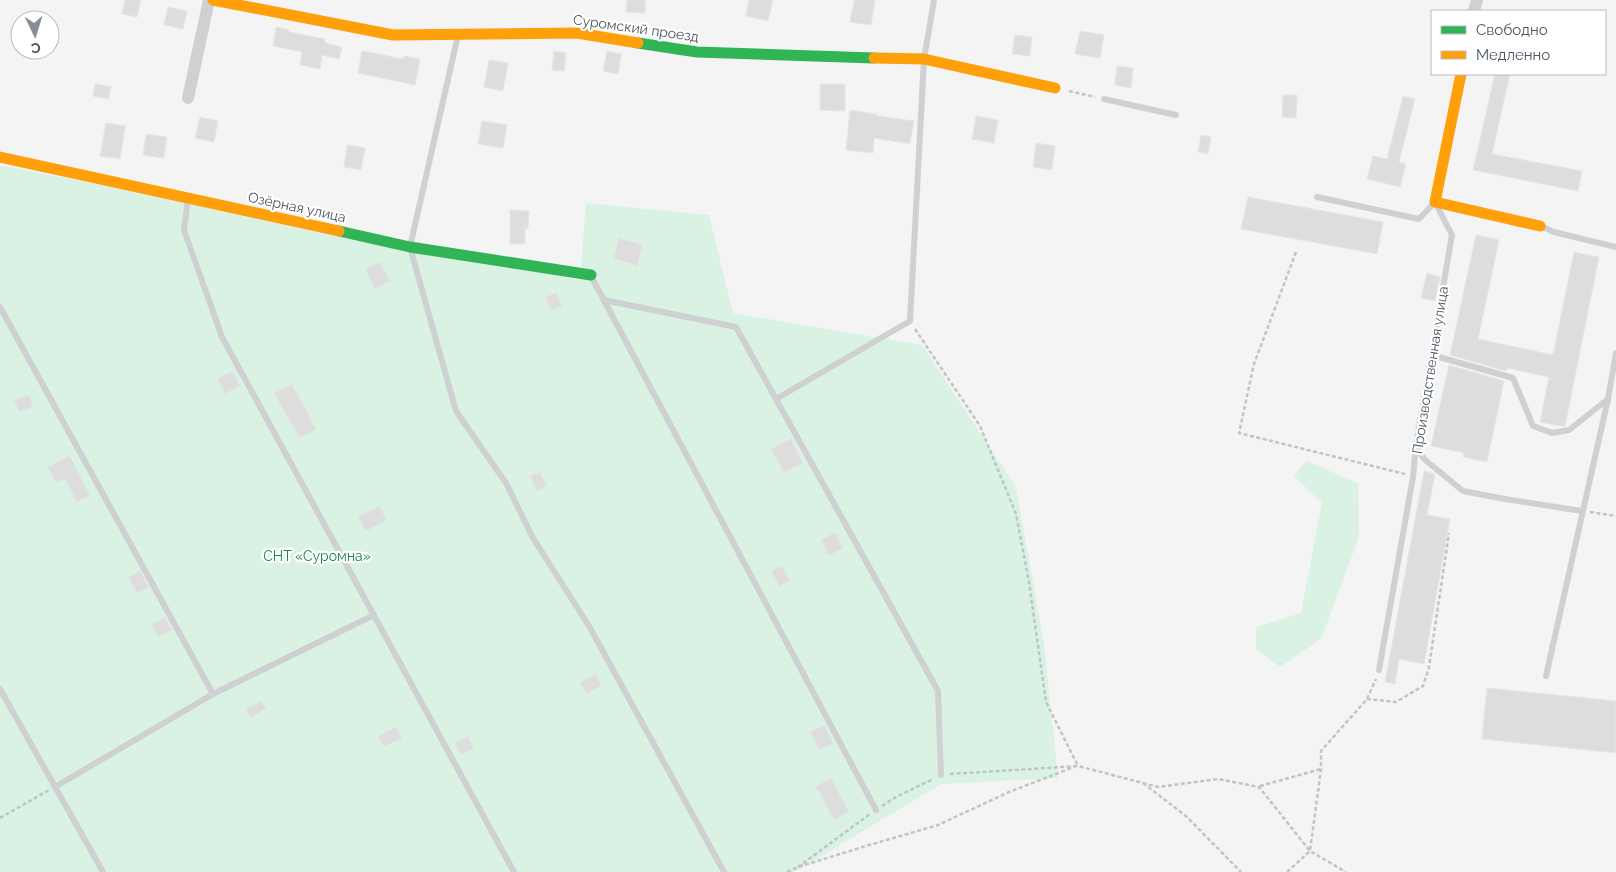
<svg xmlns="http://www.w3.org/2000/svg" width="1616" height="872" viewBox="0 0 1616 872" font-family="Raleway,sans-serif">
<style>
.green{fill:#d9f2e3}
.building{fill:#ddddde;stroke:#e5e6e7}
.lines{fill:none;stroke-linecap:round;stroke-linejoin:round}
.path{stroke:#bcc7c4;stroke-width:2.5;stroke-dasharray:4 2.5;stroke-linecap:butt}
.lane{stroke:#ced0d2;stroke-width:6}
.street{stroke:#ced0d2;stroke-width:12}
.fast{stroke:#30b455;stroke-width:11}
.slow{stroke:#ff9f0a;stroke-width:11}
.labels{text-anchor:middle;stroke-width:4.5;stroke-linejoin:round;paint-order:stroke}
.street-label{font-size:14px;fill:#4a5661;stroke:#fff}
.park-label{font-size:14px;fill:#17864f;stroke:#fff}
</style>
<rect width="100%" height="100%" fill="#f4f4f4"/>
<g class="green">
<path d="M0,165L580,280L586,203L709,215L733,313L922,345L1016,487L1044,644L1058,778L941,784L800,869L792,872H0Z"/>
<path d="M1306,461L1358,483L1359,537L1321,639L1280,667L1256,649V627L1301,613L1322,503L1294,476Z"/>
</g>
<g class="building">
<path d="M125,0H141L137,17L122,14Z"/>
<path d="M627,0H645V13L626,12Z"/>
<path d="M749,0H773L768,21L746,16Z"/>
<path d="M854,0H875L871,25L850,22Z"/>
<path d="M168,7L187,11L183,29L164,25Z"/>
<path d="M276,27L289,30V32L325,39V43L342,47L339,59L322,55L320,69L300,65L302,52L273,46Z"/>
<path d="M1080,31L1104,35L1100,58L1075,54Z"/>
<path d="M1015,35L1032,37L1030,56L1012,54Z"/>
<path d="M362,51L403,59L404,56L420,59L415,85L358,73Z"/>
<path d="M554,51L566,53L564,71L552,70Z"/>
<path d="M607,51L621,54L618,74L603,71Z"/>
<path d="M489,60L508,63L503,91L484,87Z"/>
<path d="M1117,66L1133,68L1131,88L1115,85Z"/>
<path d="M1495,74H1510L1492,154L1582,171L1578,191L1473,170Z"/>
<path d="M95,84L111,87L108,99L93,96Z"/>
<path d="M820,84H845V111L820,110Z"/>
<path d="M1283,95H1297L1296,118L1282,117Z"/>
<path d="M1403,96L1415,99L1399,162L1406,164L1400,187L1367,179L1373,156L1387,159Z"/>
<path d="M850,110L877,114V116L914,121L910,144L874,138L873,153L846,150Z"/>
<path d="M976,116L998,120L994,143L972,139Z"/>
<path d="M200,117L218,121L214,142L195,138Z"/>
<path d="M482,121L507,125L503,148L478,144Z"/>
<path d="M106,123L125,126L120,159L100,156Z"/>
<path d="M146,134L167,137L164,158L143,155Z"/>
<path d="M1201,135L1211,137L1208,154L1198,152Z"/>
<path d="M1036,143L1055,146L1052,170L1033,167Z"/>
<path d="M347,145L365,148L361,170L344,167Z"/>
<path d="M1248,197L1383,222L1377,254L1241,229Z"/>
<path d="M510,210L529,211L528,229L525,228V244H510Z"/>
<path d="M1476,235L1499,240L1478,339L1553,355L1574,252L1599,257L1565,426H1561L1540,422L1549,377L1507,368L1506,371L1450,355Z"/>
<path d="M619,238L643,245L637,266L613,258Z"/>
<path d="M380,262L390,281L375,289L365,269Z"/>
<path d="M1427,273L1440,277L1435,301L1421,298Z"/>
<path d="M556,293L562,306L551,311L545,297Z"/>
<path d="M1449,365L1504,381L1487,462L1463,457L1464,453L1431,446Z"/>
<path d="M232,371L240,386L225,394L217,379Z"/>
<path d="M292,384L316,429L300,438L274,393Z"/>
<path d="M29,395L33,407L19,412L14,400Z"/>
<path d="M791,439L803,463L784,473L771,449Z"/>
<path d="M70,456L90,496L77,502L65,479L56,483L48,467Z"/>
<path d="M1424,471L1435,474L1427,515L1450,519L1424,664L1399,659L1395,684L1385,682Z"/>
<path d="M540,472L547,486L537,491L530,476Z"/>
<path d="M379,506L387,520L366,531L358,517Z"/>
<path d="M835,532L843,548L829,556L821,540Z"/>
<path d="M782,566L790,581L779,586L771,571Z"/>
<path d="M140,571L149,587L137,593L128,577Z"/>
<path d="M165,617L172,630L158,637L152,624Z"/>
<path d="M595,674L601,686L586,694L580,682Z"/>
<path d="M1487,688L1616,701V753L1482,739Z"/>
<path d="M262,701L266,709L250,718L246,709Z"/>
<path d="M824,725L833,743L819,750L810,732Z"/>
<path d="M396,727L402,738L384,747L378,736Z"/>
<path d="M468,736L474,748L461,755L455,743Z"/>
<path d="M831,778L849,812L834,820L816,786Z"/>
</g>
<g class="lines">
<g class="path">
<path d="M1069,91L1095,97"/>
<path d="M1296,252L1254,364L1239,433L1405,474"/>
<path d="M915,329L980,426L1016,514L1029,582L1046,702L1078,766"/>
<path d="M1590,512L1616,516"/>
<path d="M1367,699L1396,702L1423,686L1429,667L1449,533"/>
<path d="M950,774L1078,766L1158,787L1218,779L1259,787L1310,851L1346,872"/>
<path d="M1143,783L1187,817L1241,872"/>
<path d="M1260,786L1321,769"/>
<path d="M882,806L896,797L933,779"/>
<path d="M0,818L49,790"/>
<path d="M798,867L870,814"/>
<path d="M787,872L798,867L866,846L938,825L1009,792L1074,767"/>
<path d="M1287,872L1310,851L1321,769V751L1367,699L1376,679"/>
</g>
<g class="lane">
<path d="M458,35L410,247L456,411L506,483L533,538L589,626L724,872"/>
<path d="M1104,99L1176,115"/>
<path d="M1317,197L1419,219L1435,202L1452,235L1416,445L1413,477L1379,670"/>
<path d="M188,199L184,230L222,337L514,872"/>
<path d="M1543,227L1554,232L1616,247"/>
<path d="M591,276L876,810"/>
<path d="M604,300L736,327L938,691L941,775"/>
<path d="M0,307L213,694L374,615"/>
<path d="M1432,355L1513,378L1533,426L1552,433L1569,430L1608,399"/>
<path d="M776,399L910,321L924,59L934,0"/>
<path d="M1416,446L1424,459L1463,491L1505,499L1582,511"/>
<path d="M1546,676L1608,399L1616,353"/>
<path d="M0,689L103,872"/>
<path d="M55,787L213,694"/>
</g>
<g class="street">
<path d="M1474,11L1477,0"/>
<path d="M188,98L209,0"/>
</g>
<g class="fast">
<path d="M638,43L697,52L874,58"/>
<path d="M339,231L410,247L591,275"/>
</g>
<g class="slow">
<path d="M213,0L393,35L577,33L638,43"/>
<path d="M874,58L924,59L1055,88"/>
<path d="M1461,74L1435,202L1540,226"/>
<path d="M0,157L339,231"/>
</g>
</g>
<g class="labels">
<g class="street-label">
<text transform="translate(636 28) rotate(8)" y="5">Суромский проезд</text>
<text transform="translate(297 207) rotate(12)" y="5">Озёрная улица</text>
<text transform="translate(1430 370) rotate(-81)" y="5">Производственная улица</text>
</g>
<g class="park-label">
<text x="317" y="561">СНТ «Суромна»</text>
</g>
</g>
<rect x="1431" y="10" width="175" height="65" fill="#ffffff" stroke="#b7bbc0"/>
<rect x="1441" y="26" width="25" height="8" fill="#30b455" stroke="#b7bbc0"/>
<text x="1476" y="35" font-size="15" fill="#4a5661">Свободно</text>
<rect x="1441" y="51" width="25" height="8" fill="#ff9f0a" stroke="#b7bbc0"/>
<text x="1476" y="60" font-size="15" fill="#4a5661">Медленно</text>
<g transform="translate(35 35) rotate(176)"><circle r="24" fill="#ffffff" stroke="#b7bbc0"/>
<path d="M0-4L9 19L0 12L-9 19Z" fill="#868d94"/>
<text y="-8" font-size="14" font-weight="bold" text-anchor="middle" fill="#4a5661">С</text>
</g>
</svg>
